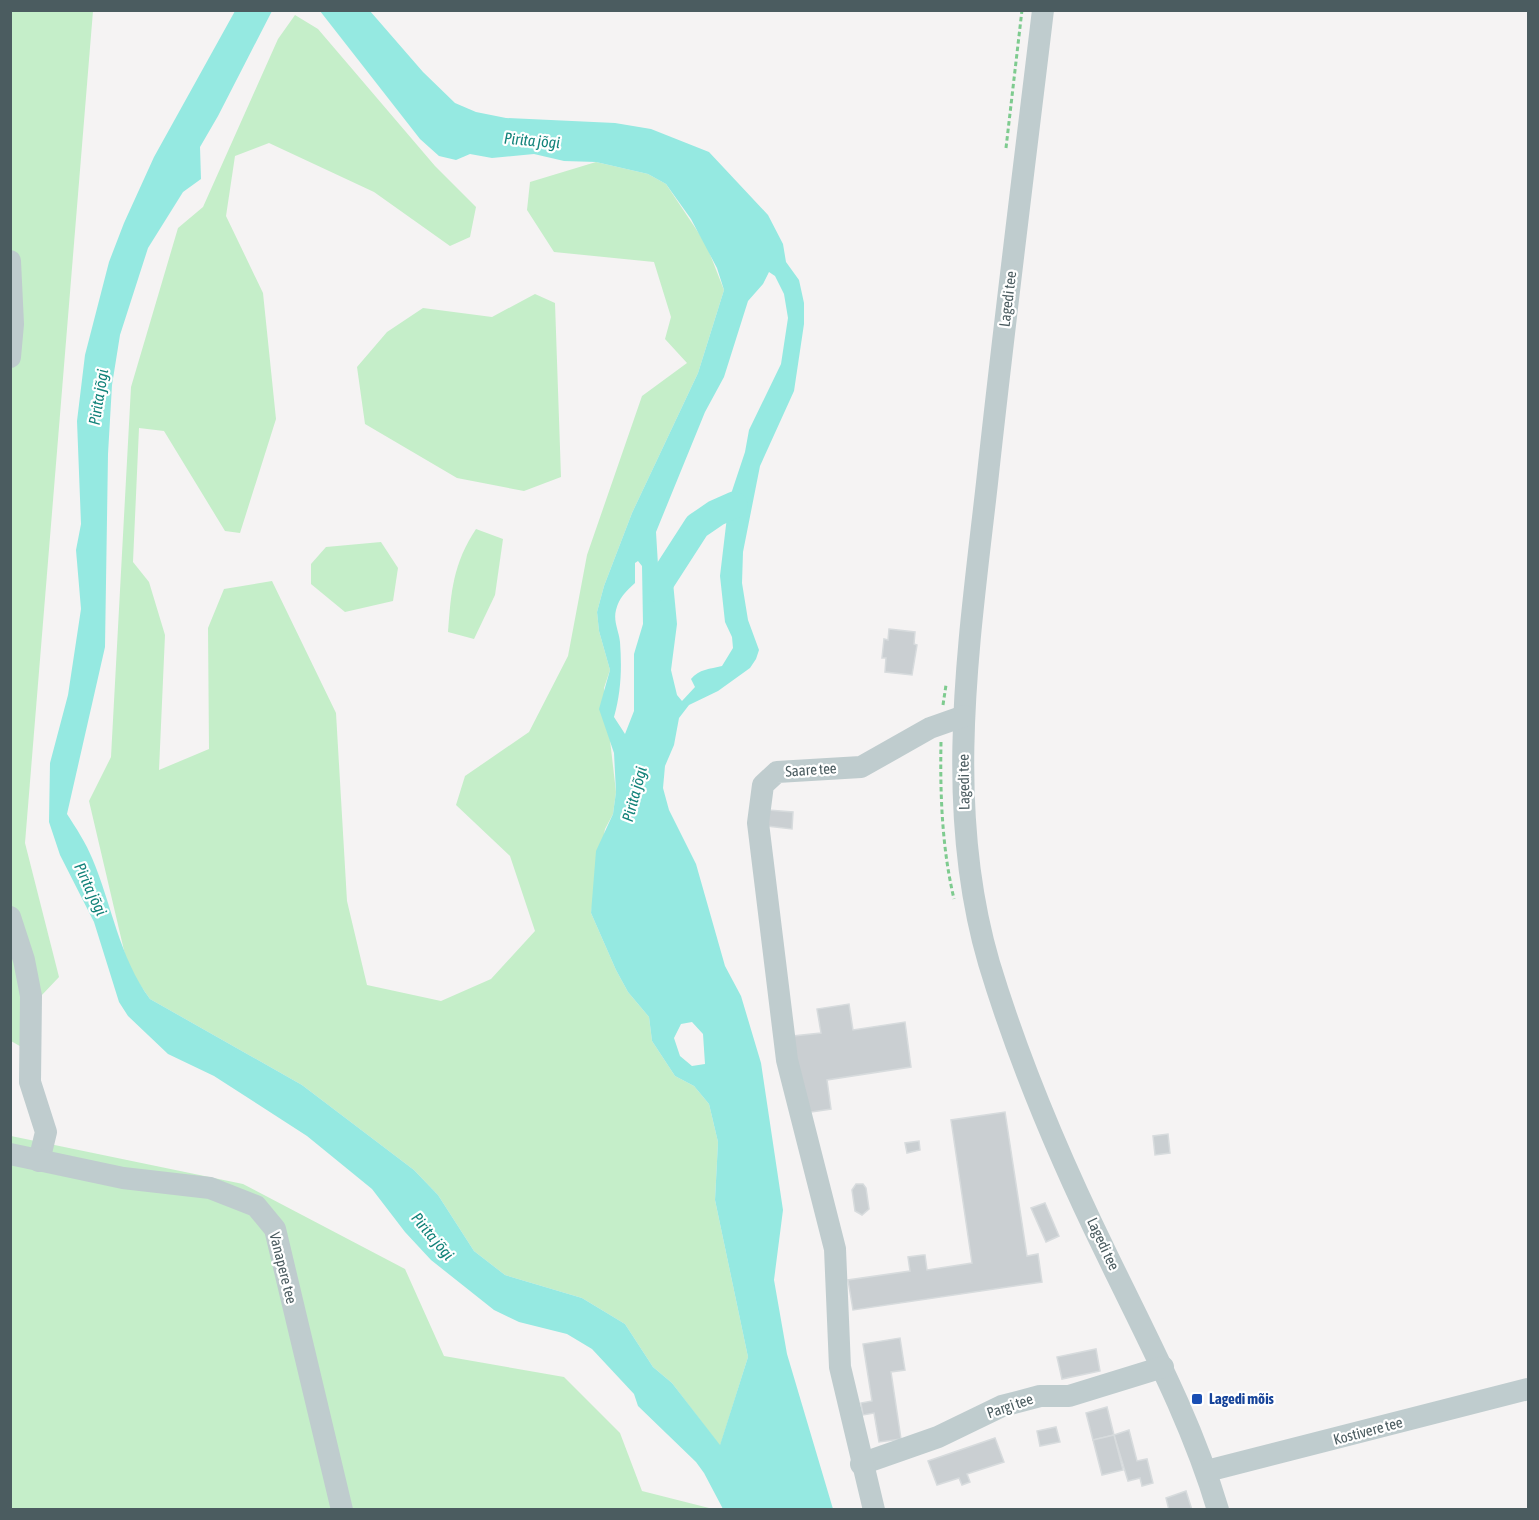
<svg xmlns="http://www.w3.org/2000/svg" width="1539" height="1520" viewBox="0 0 1539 1520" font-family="'Asap Condensed',sans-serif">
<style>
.green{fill:#c5eec9}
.water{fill:#95e9e1;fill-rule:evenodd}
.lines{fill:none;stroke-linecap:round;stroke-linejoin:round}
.river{stroke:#95e9e1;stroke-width:27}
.building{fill:#cacfd2;stroke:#d7dbdd;stroke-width:1.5}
.path{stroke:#7ecb8f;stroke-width:3;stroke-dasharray:4.5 3;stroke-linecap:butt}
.minor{stroke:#bfccce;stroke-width:22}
.transit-dot{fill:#1a4fb4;stroke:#fff;stroke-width:2}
.labels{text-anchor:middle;stroke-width:4.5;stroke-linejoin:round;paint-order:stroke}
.street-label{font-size:15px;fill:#4b5c60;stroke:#fff}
.transit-label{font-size:15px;font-weight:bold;fill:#164399;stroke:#fff;text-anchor:start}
.water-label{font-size:16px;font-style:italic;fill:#13837a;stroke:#fff}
</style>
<rect width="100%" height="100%" fill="#f5f3f3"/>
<g class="green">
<path d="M11,11H93L25,843L59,977L41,996L25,1049L11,1041Z"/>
<path d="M295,15L318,29L435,166L476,207L470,237L450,246L374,192L269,143L235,156L226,216L263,293L276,419L240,533L225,531L164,431L139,428L133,562L149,582L165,635L159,770L209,749L208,628L224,589L272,581L336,713L347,901L367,985L441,1001L491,979L535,931L510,856L456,805L465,776L529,732L568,656L587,555L642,396L687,363L665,339L671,317L654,262L554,252L527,210L530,182L596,162L648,174L666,184L706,244L724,290L698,373L632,513L604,586L597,612L599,631L610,670L604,688L616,792L613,814L605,829L591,913L616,970L628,992L649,1017L652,1041L675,1076L694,1086L709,1104L718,1142L715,1200L748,1357L720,1446L672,1383L653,1367L625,1324L582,1298L505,1275L474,1251L438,1195L414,1170L302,1085L150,999L136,979L126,959L89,801L111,757L131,387L178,228L203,207L278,39Z"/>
<path d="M535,294L555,303L561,477L524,491L457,478L365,424L357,367L387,332L423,308L492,317Z"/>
<path d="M476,529L503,539L495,595L474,639L448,632C451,591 453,564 476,529Z"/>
<path d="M381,542L398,568L393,601L345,612L311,584V564L326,547Z"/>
<path d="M11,1136L243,1184L405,1269L444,1356L564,1377L620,1433L642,1491L713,1509L11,1510Z"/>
</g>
<path class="water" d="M235,11H272L218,116L200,147L201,179L183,192L148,248L120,335L112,385L108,454L105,647L67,814C76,828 86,843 92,858C112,905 119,957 150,999L302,1085L414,1170L438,1195L474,1251L505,1275L582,1298L625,1324L653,1367L672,1383L720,1445L748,1357L715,1200L718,1142L709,1104L694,1086L675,1076L652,1041L649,1017L628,992L616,970L591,913L596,851L613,814L616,792L614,753L599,709L610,670L599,631L597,612L604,586L632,513L698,373L724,290L717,268L691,219L666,184L648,174L596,162L564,161L534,154L492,158L470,154L456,160L439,156L420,139L320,11H370L423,72L455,103L476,112L506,118L615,123L651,129L709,152L768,215L783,244L786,262L799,280L804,303V324L794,391L760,466L743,552L742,583L748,620L759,650L756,659L750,668L718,691L689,705L679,718L674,745L665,766L663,788L669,810L696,864L725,966L741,996L761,1063L783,1210L774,1280L787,1354L833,1509H723L704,1473L696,1462L638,1406L634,1394L592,1349L567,1334L519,1322L494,1310L431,1260L405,1232L372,1189L307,1136L214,1076L168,1054L128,1016L119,1002L94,922L60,855L49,822L50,763L68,695L81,609L76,550L81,524L77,421L85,355L109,262L124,223L154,157ZM769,272L775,276L784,294L788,318L781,364L749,430L745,452L729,500L720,576L725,622L732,637L733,648L722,666C710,669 699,669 691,679L695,687L682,701L677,695L671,670L677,624L673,582L658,565L656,532L705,412L724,377L748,301L763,284ZM638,561L642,566L643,624L634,654V711L625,734L614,717C621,692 622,669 620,642C619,631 613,621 616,610C619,598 626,591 635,583V563ZM692,1022L703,1034L705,1064L692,1066L680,1056L674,1038L681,1024Z"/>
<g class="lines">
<path class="river" d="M657,588L697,526L716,513L734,505"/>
</g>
<g class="building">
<path d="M889,629L915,632L914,644L917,645L912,675L885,672L886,658H882L884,639L888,640Z"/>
<path d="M768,810L793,812L792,829L767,826Z"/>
<path d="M849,1004L853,1030L905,1022L911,1067L827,1080L831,1109L805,1113L793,1036L821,1033L817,1009Z"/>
<path d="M1005,1112L1027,1256L1038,1254L1042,1282L853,1310L848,1280L910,1271L908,1257L923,1255H925L927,1270L972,1263L951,1120Z"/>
<path d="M1168,1134L1170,1153L1155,1155L1153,1136Z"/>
<path d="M919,1141L920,1150L907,1153L905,1143Z"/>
<path d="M856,1184H863L866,1188L869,1209L862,1215L855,1211L852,1190Z"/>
<path d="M1045,1203L1059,1236L1046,1242L1031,1208Z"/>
<path d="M900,1338L905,1370L891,1372L901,1439L879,1442L874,1413L863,1415L861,1403L872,1401L863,1344Z"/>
<path d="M1096,1349L1100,1371L1062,1379L1057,1357Z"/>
<path d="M1107,1407L1114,1435L1093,1440L1086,1413Z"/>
<path d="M1056,1427L1060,1442L1040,1446L1037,1431Z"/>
<path d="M1129,1430L1137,1461L1147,1459L1153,1483L1142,1486L1140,1478L1128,1481L1114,1435Z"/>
<path d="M1114,1435L1123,1470L1102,1475L1093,1440Z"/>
<path d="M995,1438L1004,1462L967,1474L970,1482L962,1485L959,1478L937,1485L928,1461Z"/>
<path d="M1186,1491L1192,1510H1169L1166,1498Z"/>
</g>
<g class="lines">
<g class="path">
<path d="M1006,148L1022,10"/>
<path d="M943,705L946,685"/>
<path d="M941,742C940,795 942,848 954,899"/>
</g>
<g class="minor">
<path d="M1043,10C1024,168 1004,325 987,483C969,643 943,806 989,963C1018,1059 1062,1163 1106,1253C1147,1338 1191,1419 1218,1510"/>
<path d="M10,261L13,324L10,357"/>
<path d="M10,917L24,960L31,996L30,1082L46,1132L39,1161"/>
<path d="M10,1154L123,1178L210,1188L256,1206L275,1229L342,1510"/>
<path d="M861,1464L938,1437L1002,1406L1040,1396H1069L1163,1367"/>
<path d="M1207,1471L1528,1389"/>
<path d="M874,1510L840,1367L835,1249L787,1060L758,823L763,785L777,772L861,767L930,728L964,716"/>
</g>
</g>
<rect class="transit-dot" x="1191" y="1393" width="12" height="12" rx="3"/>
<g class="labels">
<g class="street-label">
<text transform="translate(1008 299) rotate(-83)" y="5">Lagedi tee</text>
<text transform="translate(811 770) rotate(-4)" y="5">Saare tee</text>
<text transform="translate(964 782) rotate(-91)" y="5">Lagedi tee</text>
<text transform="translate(1103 1244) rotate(65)" y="5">Lagedi tee</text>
<text transform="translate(283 1268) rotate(76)" y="5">Vanapere tee</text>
<text transform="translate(1010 1406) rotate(-19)" y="5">Pargi tee</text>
<text transform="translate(1368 1431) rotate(-15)" y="5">Kostivere tee</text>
</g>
<g class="transit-label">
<text x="1209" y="1404">Lagedi mõis</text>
</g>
<g class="water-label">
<text transform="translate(532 140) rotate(5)" y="6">Pirita jõgi</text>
<text transform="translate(98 397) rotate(-81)" y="6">Pirita jõgi</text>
<text transform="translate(634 794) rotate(-75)" y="6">Pirita jõgi</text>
<text transform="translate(91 889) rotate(65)" y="6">Pirita jõgi</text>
<text transform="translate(433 1236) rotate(50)" y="6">Pirita jõgi</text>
</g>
</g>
<rect width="1539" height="1520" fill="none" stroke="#4b5c60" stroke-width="24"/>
</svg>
